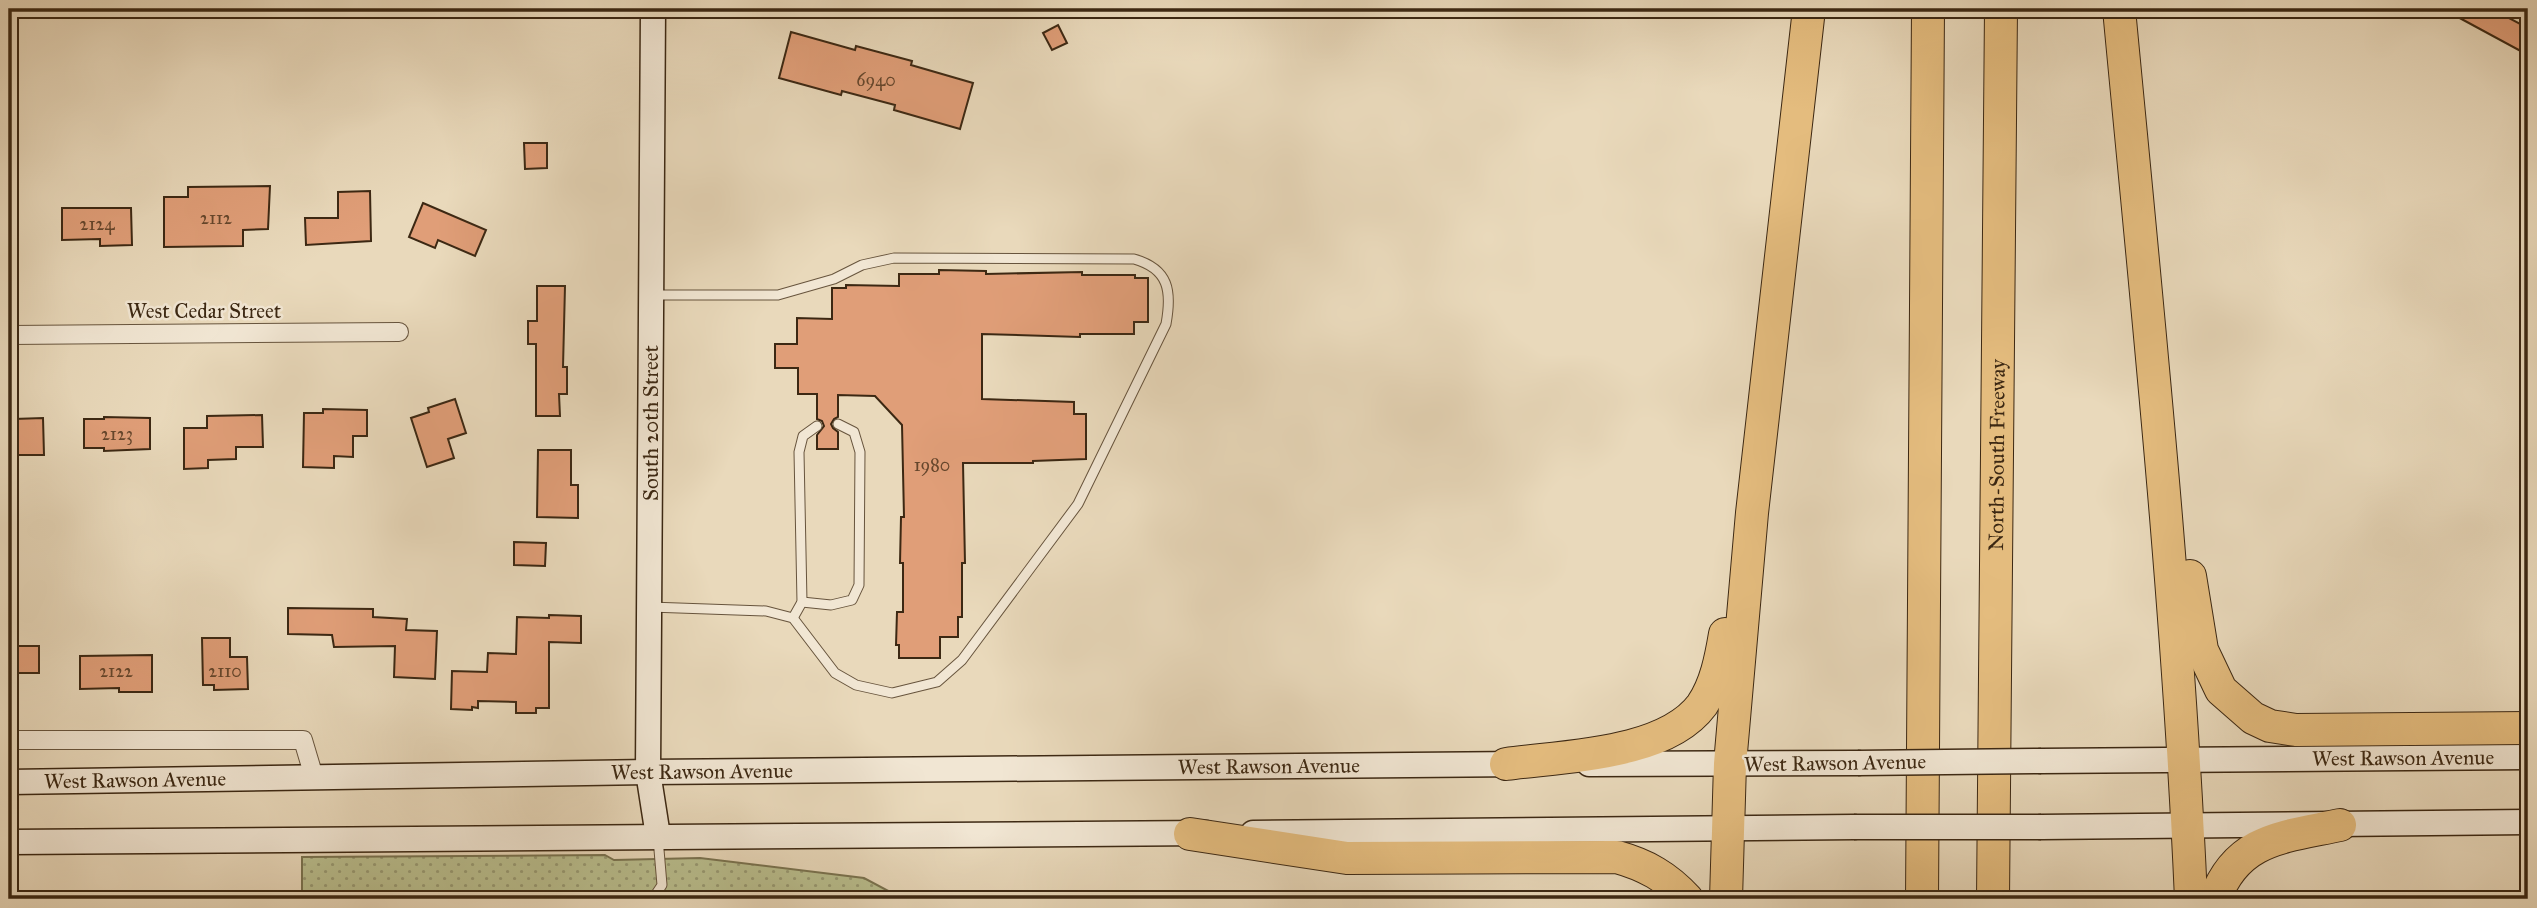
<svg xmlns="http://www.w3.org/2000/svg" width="2537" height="908" viewBox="0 0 2537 908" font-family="'IM FELL Great Primer',serif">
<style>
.grass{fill:url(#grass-dots);stroke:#7a7350;stroke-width:2}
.building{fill:#e09e78;stroke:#3c2813;stroke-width:2}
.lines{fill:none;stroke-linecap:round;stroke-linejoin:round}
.lane-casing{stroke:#67543d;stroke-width:11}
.street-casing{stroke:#67543d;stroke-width:20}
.secondary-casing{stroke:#3c2813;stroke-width:27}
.highway-casing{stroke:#3c2813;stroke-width:34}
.lane{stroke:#f1e6d3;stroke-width:9}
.street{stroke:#f1e6d3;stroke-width:18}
.secondary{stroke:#f1e6d3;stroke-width:24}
.highway{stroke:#e4bc7e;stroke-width:32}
.secondary-bridge-casing{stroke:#3c2813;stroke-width:27;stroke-linecap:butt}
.secondary-bridge{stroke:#f1e6d3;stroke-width:24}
.labels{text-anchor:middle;stroke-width:5;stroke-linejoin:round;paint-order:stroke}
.number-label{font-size:18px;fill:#65462c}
.street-label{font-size:21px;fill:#3c2813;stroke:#f1e6d3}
</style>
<defs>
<pattern id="grass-dots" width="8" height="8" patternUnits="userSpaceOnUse" patternTransform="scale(1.75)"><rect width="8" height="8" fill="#b9be8e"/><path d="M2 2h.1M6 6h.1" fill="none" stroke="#989a73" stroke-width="1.8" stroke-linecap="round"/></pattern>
</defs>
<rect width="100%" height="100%" fill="#e9d9bb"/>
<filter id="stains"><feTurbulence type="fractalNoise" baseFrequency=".00286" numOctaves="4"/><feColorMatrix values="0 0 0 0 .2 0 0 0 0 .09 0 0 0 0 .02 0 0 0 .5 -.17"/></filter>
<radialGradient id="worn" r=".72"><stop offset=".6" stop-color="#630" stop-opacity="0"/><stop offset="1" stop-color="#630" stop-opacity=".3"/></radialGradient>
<path class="grass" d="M605,855L614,860L700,858L864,878L892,893L985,899H302V857Z"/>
<g class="building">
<path d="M2443,9H2492L2528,28V55Z"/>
<path d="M1058,25L1067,43L1052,50L1043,33Z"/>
<path d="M791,32L855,50L856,46L912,61L911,65L973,83L960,129L894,110L895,105L842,91L841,95L779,78Z"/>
<path d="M524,143H547V168L525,169Z"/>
<path d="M270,186L268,229L243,230V246L164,247V197H188V187Z"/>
<path d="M370,191L371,241L306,245L305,218H338V192Z"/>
<path d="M423,203L486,230L475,256L438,240L435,248L409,237Z"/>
<path d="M62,208H131L132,245L100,246V239L62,240Z"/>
<path d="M939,270L986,271V274L1082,272V275H1135V278H1148V322H1134V334H1080V337L982,334V399L1074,402V414H1086V459L1033,461V463H963L965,563H962V617H958V637H940V658H899V645H896L897,612H903V563H900L901,517H904L902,425L875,396L838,395V417L834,419L831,424L833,428L838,432V449H817V435L824,426L822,421L817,419V394H798V368H775V344H797V318L832,319V288H846V285L899,286V274H939Z"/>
<path d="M537,286H565L563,367H567V394H559L560,416H536V344H528V321H537Z"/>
<path d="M455,399L466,433L448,439L454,458L427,467L411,418L429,412L428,408Z"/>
<path d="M323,409L367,410V436H353V457L334,456V468L303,467L304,413H323Z"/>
<path d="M262,415L263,447H236V459L208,460V468L184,469V428H207V416Z"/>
<path d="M104,417L150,418V449L104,451V448H84V419H104Z"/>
<path d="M43,418L44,455H9V425H14V419Z"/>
<path d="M538,450H571V485H578V518L537,517Z"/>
<path d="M514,542L546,543L545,566L514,565Z"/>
<path d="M288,608L373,609V617L407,619L406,630L437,631L435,679L394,677L395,646L334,647L332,635L288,634Z"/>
<path d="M549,615L581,616V643L549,642V708H536V713H516V702L478,701V708L472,707V710L451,709L452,671L487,672L488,653L516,654L517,617L549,618Z"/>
<path d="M202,638H230V657H247L248,689L214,690V685H203Z"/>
<rect x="9" y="646" width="30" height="27"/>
<path d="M152,655V692H119V688L80,689V656Z"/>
</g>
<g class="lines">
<defs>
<g id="lane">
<path d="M802,602L831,605L852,600L859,585L860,452L854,432L838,424"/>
<path d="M650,607L766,611L793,618L835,673L856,685L892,693L937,682L962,660L1078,504L1166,324C1172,291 1169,269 1134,259L894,258L862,265L834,279L778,295H653"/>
<path d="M793,618L802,602L799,452L803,436L817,426"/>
<path d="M644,899L654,897L662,885L658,838"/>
</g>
<g id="street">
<path d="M984,9H995"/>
<path d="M9,335L399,332"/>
<path d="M9,740H303L314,777"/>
</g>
<g id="secondary">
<path d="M653,9L648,772L658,836"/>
<path id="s1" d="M2041,761L2528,757"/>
<path d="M1589,764L1858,763"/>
<path id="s2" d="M9,782L648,772L1522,764"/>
<path d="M2041,827L2528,822"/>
<path d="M1253,833L1854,827"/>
<path d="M9,842L1206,833"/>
</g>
<g id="highway">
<path d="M2119,9C2147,305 2178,602 2191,899"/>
<path d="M2190,576L2202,650L2221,690L2253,718L2270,726L2296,730L2528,728"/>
<path d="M1506,764C1564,756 1665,755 1702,705C1716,684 1721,658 1725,634"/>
<path d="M1190,834L1347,858L1617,857C1646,865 1667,877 1687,899"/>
<path d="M1726,899L1730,764L1752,513L1809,9"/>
<path d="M1922,899L1928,9"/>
<path id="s3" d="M1993,899L2001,9"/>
<path d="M2215,899C2237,838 2284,837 2340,825"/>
</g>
</defs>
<use href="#lane" class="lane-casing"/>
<use href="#street" class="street-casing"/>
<use href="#secondary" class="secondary-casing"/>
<use href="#highway" class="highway-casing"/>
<use href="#lane" class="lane"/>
<use href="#street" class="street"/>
<use href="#secondary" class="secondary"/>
<use href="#highway" class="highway"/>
<defs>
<g id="secondary-bridge">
<path d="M1858,763L2041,761"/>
<path d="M1854,827H2041"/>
</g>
</defs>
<use href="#secondary-bridge" class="secondary-bridge-casing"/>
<use href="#secondary-bridge" class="secondary-bridge"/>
</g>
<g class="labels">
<g class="number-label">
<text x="876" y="86">6940</text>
<text x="216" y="224">2112</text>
<text x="97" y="230">2124</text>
<text x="117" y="440">2123</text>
<text x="932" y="471">1980</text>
<text x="116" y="677">2122</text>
<text x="225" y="677">2110</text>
</g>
<g class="street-label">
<text x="204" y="318">West Cedar Street</text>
<text transform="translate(651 423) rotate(-90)" y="7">South 20th Street</text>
<text dy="7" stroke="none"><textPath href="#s3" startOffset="444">North-South Freeway</textPath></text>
<text dy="7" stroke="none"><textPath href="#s1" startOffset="362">West Rawson Avenue</textPath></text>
<text transform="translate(1835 763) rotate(-1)" y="7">West Rawson Avenue</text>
<text dy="7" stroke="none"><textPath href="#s2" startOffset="1260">West Rawson Avenue</textPath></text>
<text dy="7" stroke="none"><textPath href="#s2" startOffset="693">West Rawson Avenue</textPath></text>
<text dy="7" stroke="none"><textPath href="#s2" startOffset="126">West Rawson Avenue</textPath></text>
</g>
</g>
<rect width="2537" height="908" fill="none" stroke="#e9d9bb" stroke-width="35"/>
<rect x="10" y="10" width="2516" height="887" fill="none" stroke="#3c2813" stroke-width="3.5"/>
<rect x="18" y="18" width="2502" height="873" fill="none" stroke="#3c2813" stroke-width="2"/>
<rect width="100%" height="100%" filter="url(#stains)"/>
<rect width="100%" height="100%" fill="url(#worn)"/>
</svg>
